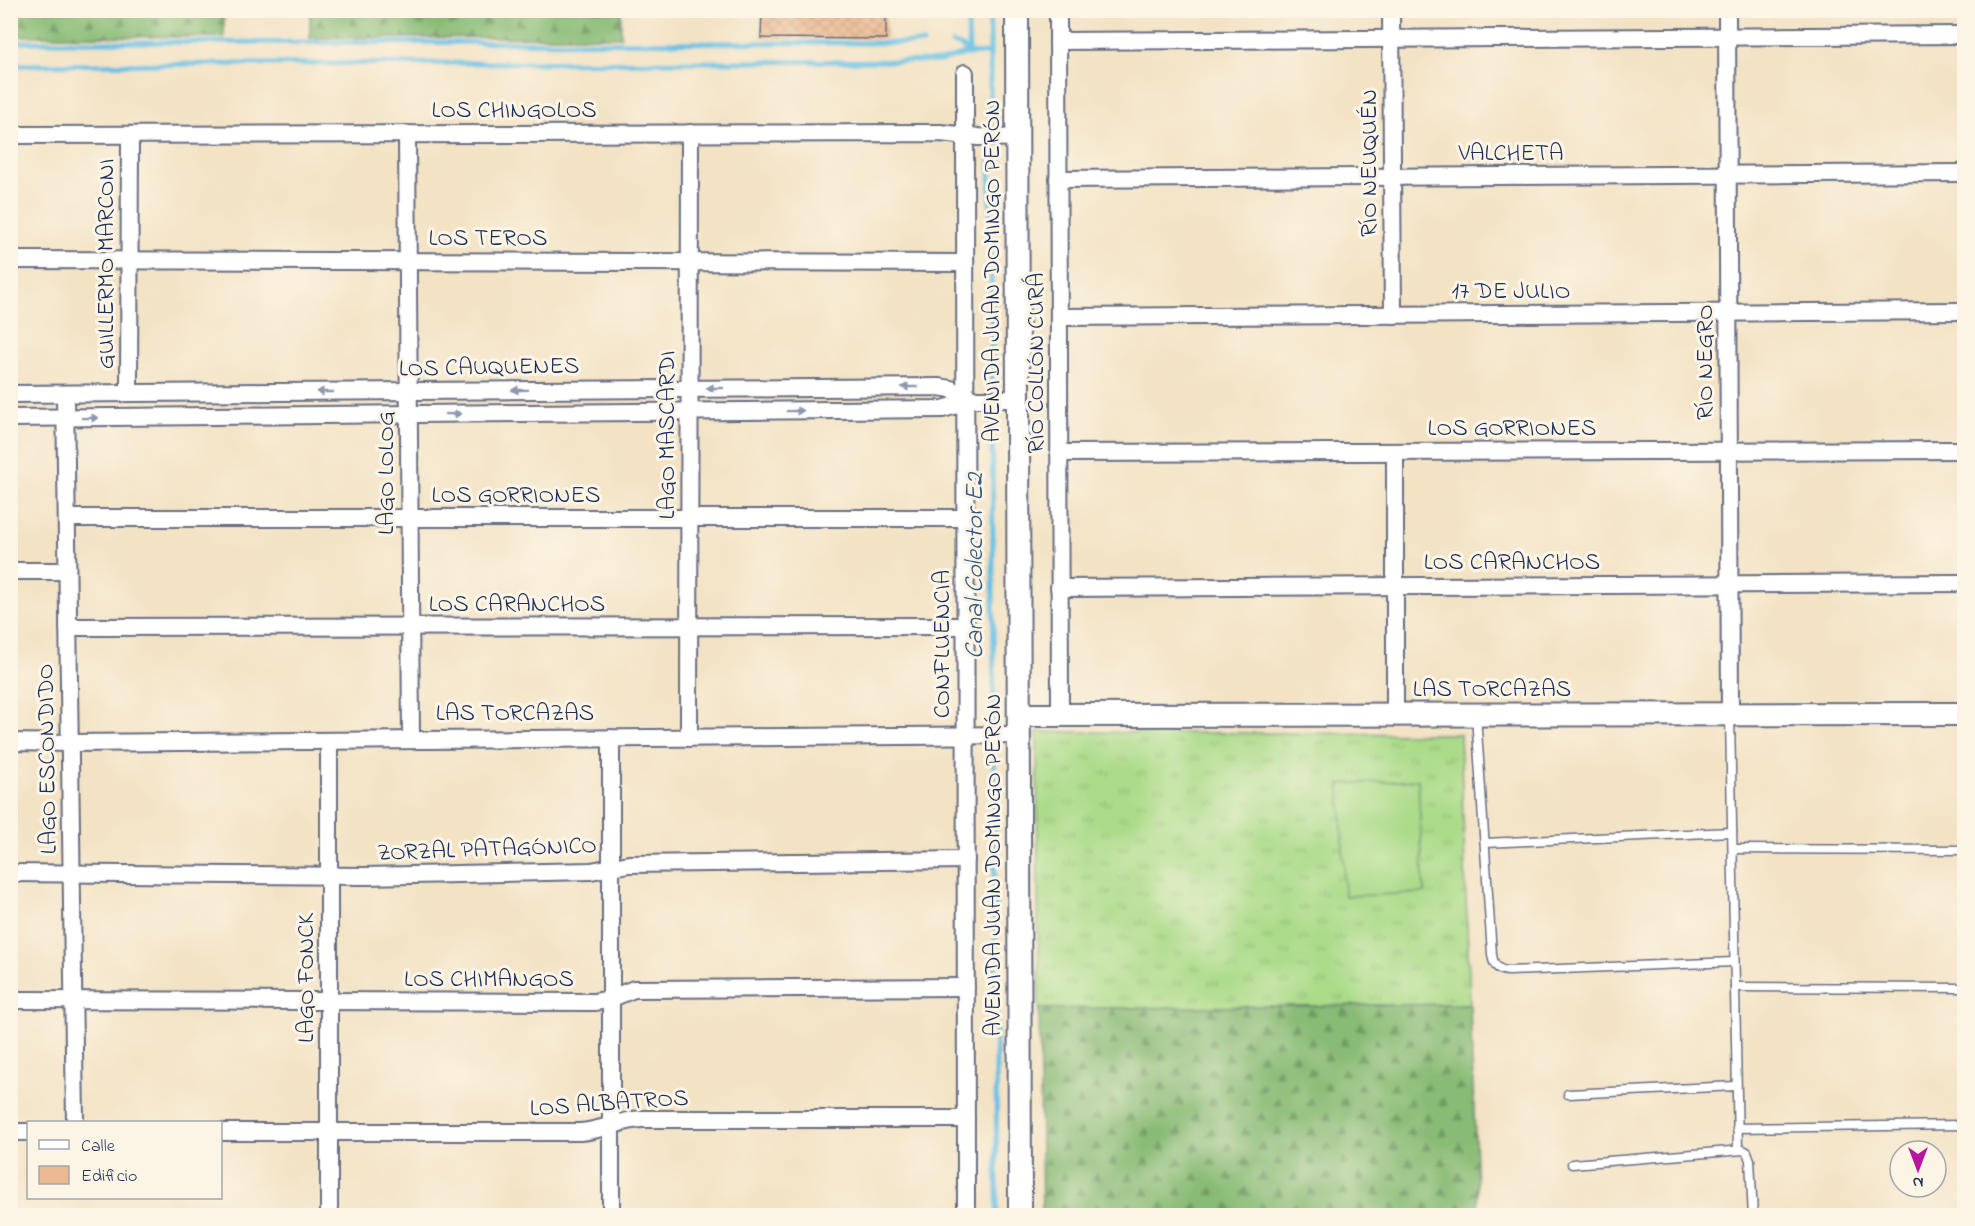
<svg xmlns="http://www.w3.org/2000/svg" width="1975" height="1226" viewBox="0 0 1975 1226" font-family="'Indie Flower',sans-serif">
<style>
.grass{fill:url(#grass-tufts);stroke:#638574;stroke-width:1.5}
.forest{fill:url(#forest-firs);stroke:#52756a;stroke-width:1.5}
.pitch{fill:#abdb89;stroke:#638574;stroke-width:1.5}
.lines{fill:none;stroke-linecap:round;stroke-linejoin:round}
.stream{stroke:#66c0e3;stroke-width:5}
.building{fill:url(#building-cross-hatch)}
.lane-casing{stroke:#676e82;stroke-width:11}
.street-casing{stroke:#676e82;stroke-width:20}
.secondary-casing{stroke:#676e82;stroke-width:26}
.lane{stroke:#fff;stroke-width:8}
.street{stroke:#fff;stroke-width:16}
.secondary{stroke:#fff;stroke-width:22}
.oneway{fill:#8d97ae}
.labels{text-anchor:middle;stroke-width:6;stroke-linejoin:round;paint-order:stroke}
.street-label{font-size:24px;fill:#1b2f5e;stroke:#fcf5e5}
.water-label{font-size:26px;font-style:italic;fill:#325a86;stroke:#fcf5e5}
</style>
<defs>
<pattern id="grass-tufts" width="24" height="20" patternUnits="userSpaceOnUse" patternTransform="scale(1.5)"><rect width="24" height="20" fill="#abdb89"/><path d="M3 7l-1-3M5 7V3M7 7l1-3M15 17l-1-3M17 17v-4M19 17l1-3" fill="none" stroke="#93bc79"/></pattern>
<pattern id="forest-firs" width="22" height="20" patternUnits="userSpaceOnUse" patternTransform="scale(1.5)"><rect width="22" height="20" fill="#88bb75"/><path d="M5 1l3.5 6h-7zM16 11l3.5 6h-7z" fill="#6e9863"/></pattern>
<pattern id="building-cross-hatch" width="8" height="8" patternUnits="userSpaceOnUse" patternTransform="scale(1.5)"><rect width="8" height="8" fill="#ecb88f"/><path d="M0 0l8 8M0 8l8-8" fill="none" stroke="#ca9e7e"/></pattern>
</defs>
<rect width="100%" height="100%" fill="#fcf5e5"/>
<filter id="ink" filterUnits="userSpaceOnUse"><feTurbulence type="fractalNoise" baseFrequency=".0167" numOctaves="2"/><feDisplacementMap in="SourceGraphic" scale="12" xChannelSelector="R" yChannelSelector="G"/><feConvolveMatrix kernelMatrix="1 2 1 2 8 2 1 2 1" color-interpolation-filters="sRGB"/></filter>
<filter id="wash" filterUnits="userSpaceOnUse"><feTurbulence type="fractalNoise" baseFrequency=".008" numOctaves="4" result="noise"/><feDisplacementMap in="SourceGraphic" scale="24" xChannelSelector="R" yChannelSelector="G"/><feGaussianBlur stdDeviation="1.35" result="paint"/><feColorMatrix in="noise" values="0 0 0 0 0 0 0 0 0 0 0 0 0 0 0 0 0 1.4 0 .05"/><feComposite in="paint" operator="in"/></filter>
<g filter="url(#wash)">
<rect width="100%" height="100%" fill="#f3e2c4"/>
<path class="grass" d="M1037,732L1460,734L1470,1004L1039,1009Z"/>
<g class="forest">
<path d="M10,11H224V37L11,36Z"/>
<path d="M310,11H621V37L310,38Z"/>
<path d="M1470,1004L1478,1215H1042L1039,1009Z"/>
</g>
<path class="pitch" d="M1418,780L1424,893L1345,896L1340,784Z"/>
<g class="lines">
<g class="stream">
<path d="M968,22L969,53"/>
<path d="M10,42L923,43"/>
<path d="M952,43L961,46L969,53"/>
<path d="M10,65L941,61L965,54L990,53"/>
<path d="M990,130V14"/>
<path d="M990,145L992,389"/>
<path d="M992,408L994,723"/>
<path d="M994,746L997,1216"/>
</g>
</g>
<g id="blocks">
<path class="building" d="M762,10H886V39L761,38Z"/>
</g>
</g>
<g filter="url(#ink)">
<use href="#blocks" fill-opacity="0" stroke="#676e82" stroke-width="1.5"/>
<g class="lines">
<defs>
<g id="lane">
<path d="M1476,715L1492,954C1493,965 1498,971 1509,971L1734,962"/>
<path d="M1730,715L1738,1150"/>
<path d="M1485,843L1732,832"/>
<path d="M1733,849L1964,850"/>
<path d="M1735,987L1964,988"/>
<path d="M1568,1094L1736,1086"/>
<path d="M1737,1128L1964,1125"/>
<path d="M1572,1164L1743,1150L1747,1152L1750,1160L1753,1216"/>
</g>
<g id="street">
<path d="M1058,10L1060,715"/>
<path d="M1391,10L1393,315"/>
<path d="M1727,10L1730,714"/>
<path d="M1058,41L1964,35"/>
<path d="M965,73L966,1216"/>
<path d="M407,134L411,740"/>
<path d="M10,135L940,133L978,137L1017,138"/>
<path d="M1058,179L1964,173"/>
<path d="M10,260L965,263"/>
<path d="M1059,317L1964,311"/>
<path d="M129,393L130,135"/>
<path d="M10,394L939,387L951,389L965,399"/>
<path d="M65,394L75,1122"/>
<path d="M10,418L943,409L957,405L965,399H1018"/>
<path d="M1395,452V715"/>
<path d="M1059,453L1964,450"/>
<path d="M67,518H965"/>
<path d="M10,571H67"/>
<path d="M1059,588L1964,583"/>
<path d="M68,627L966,626"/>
<path d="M689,738L690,133"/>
<path d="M329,741V1216"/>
<path d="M10,742L70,743L1019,735"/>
<path d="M10,873L365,876L591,871L629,864L966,860"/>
<path d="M10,1000L594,1002L607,1000L634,989L966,987"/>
<path d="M10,1132H28"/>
<path d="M220,1132H580C601,1131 620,1120 642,1119H966"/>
<path d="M611,1216V738"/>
</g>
<g id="secondary">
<path d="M1017,10L1020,1216"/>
<path d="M1019,715L1964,714"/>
</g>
</defs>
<use href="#lane" class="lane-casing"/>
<use href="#street" class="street-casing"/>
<use href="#secondary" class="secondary-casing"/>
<use href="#lane" class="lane"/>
<use href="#street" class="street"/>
<use href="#secondary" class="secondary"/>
</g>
<defs><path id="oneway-solid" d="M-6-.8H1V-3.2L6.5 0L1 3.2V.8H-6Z" transform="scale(1.5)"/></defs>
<g class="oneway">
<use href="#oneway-solid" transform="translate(910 387) rotate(180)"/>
<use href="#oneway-solid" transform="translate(715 388) rotate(180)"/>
<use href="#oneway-solid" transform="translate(520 390) rotate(179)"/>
<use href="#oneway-solid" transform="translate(325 392) rotate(180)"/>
<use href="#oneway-solid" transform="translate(795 411) rotate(-1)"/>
<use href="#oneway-solid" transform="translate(453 414) rotate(-1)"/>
<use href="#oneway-solid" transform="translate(90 418) rotate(-1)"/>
</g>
</g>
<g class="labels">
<g class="street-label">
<text x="514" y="117">LOS CHINGOLOS</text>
<text x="1511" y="160">VALCHETA</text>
<text transform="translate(1368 163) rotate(-90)" y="8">RÍO NEUQUÉN</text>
<text x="488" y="245">LOS TEROS</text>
<text transform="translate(105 264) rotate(-90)" y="8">GUILLERMO MARCONI</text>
<text transform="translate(991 271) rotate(-90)" y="8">AVENIDA JUAN DOMINGO PERÓN</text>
<text x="1511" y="298">17 DE JULIO</text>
<text transform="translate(1704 362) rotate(-90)" y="8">RÍO NEGRO</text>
<text transform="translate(1035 363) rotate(-90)" y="8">RÍO COLLÓN CURÁ</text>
<text transform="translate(489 366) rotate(-1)" y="8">LOS CAUQUENES</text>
<text x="1512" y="435">LOS GORRIONES</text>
<text transform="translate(666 435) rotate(-90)" y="8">LAGO MASCARDI</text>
<text transform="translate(385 473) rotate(-90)" y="8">LAGO LOLOG</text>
<text x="516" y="502">LOS GORRIONES</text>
<text x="1512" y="569">LOS CARANCHOS</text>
<text x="517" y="611">LOS CARANCHOS</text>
<text transform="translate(941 644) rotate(-90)" y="8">CONFLUENCIA</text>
<text x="1492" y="696">LAS TORCAZAS</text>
<text x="515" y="720">LAS TORCAZAS</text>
<text transform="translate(46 759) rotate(-91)" y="8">LAGO ESCONDIDO</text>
<text transform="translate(487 848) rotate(-2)" y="8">ZORZAL PATAGÓNICO</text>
<text transform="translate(992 865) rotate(-90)" y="8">AVENIDA JUAN DOMINGO PERÓN</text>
<text transform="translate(305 978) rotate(-90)" y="8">LAGO FONCK</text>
<text x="489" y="986">LOS CHIMANGOS</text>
<text transform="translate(609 1102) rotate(-4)" y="8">LOS ALBATROS</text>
</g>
<g class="water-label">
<text transform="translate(973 566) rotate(-90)" y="9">Canal Colector E2</text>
</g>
</g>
<rect width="1975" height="1226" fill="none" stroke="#fcf5e5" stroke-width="36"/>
<rect x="27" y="1121" width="195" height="78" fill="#fcf5e5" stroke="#a2a6af" stroke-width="1.5"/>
<rect x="39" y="1140" width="30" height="9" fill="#ffffff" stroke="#a2a6af" stroke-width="1.5"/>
<text x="81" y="1151" font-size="18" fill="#1b2f5e">Calle</text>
<rect x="39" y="1166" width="30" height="18" fill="#ecb88f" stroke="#a2a6af" stroke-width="1.5"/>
<text x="81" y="1181" font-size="18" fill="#1b2f5e">Edificio</text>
<g transform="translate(1918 1169) rotate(180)"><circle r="28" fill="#fcf5e5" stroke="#a2a6af" stroke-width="1.5"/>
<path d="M0-4.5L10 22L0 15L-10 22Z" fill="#b5179e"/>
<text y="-9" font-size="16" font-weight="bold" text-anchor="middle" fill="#1b2f5e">N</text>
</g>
</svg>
